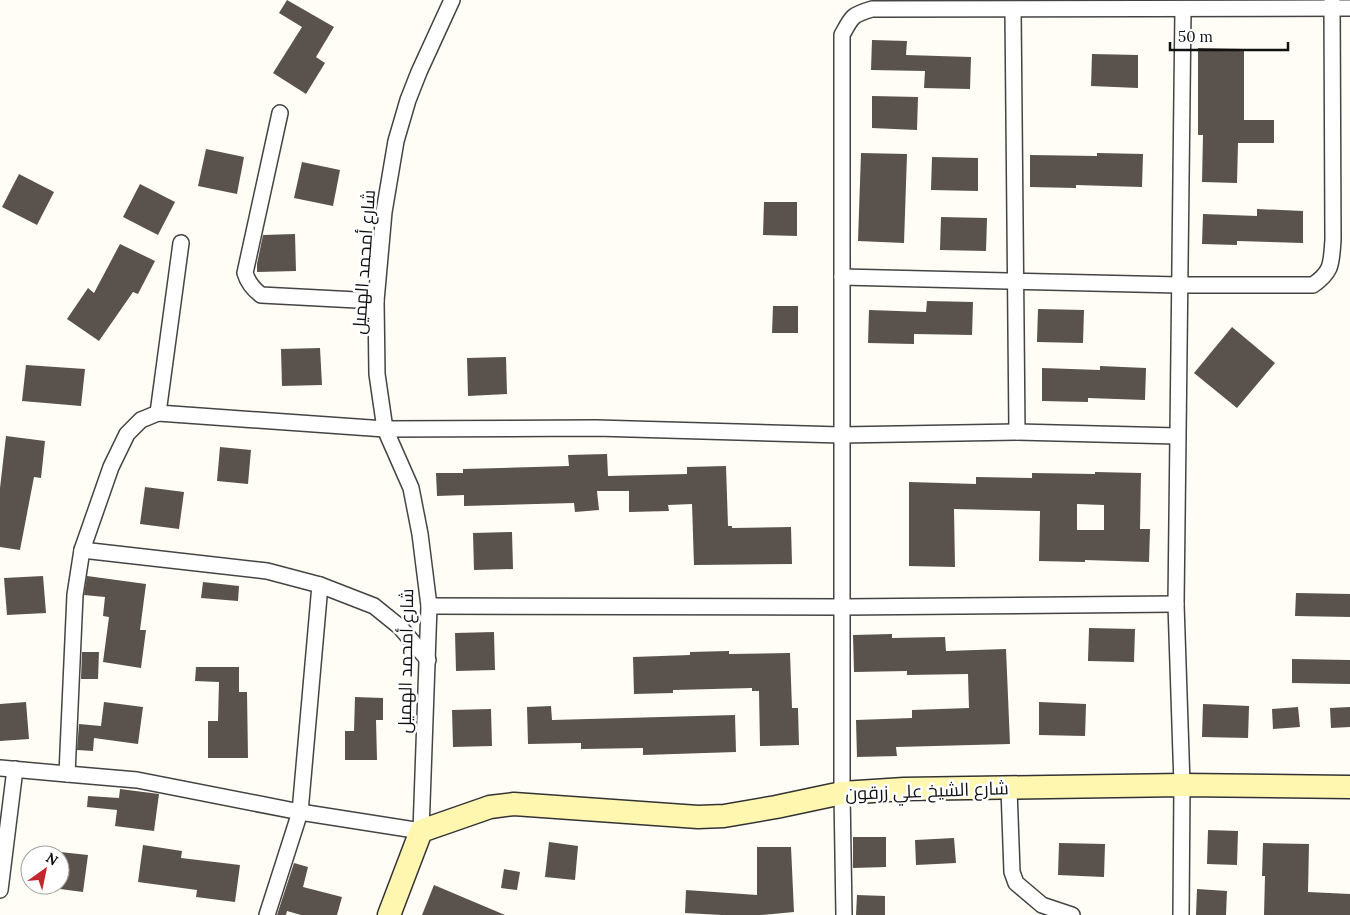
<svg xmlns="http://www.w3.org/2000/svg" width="1350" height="915" viewBox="0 0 1350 915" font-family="Lora,Cairo,serif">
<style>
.building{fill:#5a524d;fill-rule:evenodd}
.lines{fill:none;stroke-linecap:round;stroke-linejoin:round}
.street-casing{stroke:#444;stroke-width:18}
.secondary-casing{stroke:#333;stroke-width:25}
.street{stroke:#fff;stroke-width:15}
.secondary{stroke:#fff6b0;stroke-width:22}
.labels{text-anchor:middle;stroke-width:5;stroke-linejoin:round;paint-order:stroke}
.street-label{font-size:18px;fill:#111;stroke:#fff}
</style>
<rect width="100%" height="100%" fill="#fffdf5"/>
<g class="building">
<path d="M287,0L334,27L316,57L325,63L306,94L273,73L302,27L279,13Z"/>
<path d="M872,40L907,41L906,55L971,57L970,89L924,88L925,71L871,70Z"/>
<path d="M1198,48L1244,49V120H1274V143H1238L1237,183L1202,182L1203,135H1198Z"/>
<path d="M1092,54L1138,55V88L1091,86Z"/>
<path d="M872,96L918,97L917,130L872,128Z"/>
<path d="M206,149L244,157L237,194L198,186Z"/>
<path d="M861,153L907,154L904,243L858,241Z"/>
<path d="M1097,153L1143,154L1142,187L1076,185V188L1030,187V155L1097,156Z"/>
<path d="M932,157L978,158V191L931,190Z"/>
<path d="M302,162L340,170L333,206L294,198Z"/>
<path d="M19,174L54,192L37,225L2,207Z"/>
<path d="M140,184L175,202L158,235L123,217Z"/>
<path d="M764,202H797V236L763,235Z"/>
<path d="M1257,209L1303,211V243L1237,241V245L1202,244L1203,214L1257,216Z"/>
<path d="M941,217L987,218L986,251L940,250Z"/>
<path d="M295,234L296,271L257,272V264L263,235Z"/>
<path d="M120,244L155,261L138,294L133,292L99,341L67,319L88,288L94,293Z"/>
<path d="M927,301L973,302L972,335L914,334V344L868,343L869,310L926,312Z"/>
<path d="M773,306H798V333H772Z"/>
<path d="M1038,309L1084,310L1083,343L1037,342Z"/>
<path d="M1232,327L1275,363L1237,408L1194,373Z"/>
<path d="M320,348L322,385L282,386L281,349Z"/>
<path d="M506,357L507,394L468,396L467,358Z"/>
<path d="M26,365L85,369L81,406L22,401Z"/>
<path d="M1100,366L1146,368L1145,400L1088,398V402L1042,401V368L1100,370Z"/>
<path d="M6,436L45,441L41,478L34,477L20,550L0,547V488Z"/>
<path d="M220,447L251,450L248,484L217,481Z"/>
<path d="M607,454L608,476L687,474V467L726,466L728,526H732V528L791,527L792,564L694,565L692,504L668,505L669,511L629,512V491H597L599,510L575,512L574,503L464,506V495L437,496L436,473H463V469L569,466L568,455Z"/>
<path d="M1095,472L1141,473L1140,529H1150L1149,562L1085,560V562L1039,561L1040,511L954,509L955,567L909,566V482L976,484V477L1032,478V473L1095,474ZM1077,504L1104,505V530H1077Z"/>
<path d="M145,487L184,492L179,529L140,524Z"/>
<path d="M512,532L513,569L474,570L473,533Z"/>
<path d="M43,576L46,613L7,615L4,578Z"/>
<path d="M87,576L146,584L140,630H146L141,668L103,662L109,617L103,616L105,597L84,595Z"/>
<path d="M203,582L239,586L238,601L201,598Z"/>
<path d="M1296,593L1350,594V617L1295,616Z"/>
<path d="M1089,628L1135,629L1134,662L1088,661Z"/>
<path d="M494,632L495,670L456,671L455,633Z"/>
<path d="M892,634V638L945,637L946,651L1006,649L1010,744L896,747L897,756L857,757L856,720L912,718V710L969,708L968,674L907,675V671L854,672L853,635Z"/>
<path d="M729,651V654L790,653L792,708H798L799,745L760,746L759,691H752V688L673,690V693L634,694L633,657L690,655V652Z"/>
<path d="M82,652H99L98,679H81Z"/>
<path d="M1292,659L1350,660V684L1292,683Z"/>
<path d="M196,667H239V692H247L248,758H208V721H218L219,682L195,681Z"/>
<path d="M355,697L383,698V720H376L377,760H345V731H354Z"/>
<path d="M26,702L29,739L0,741V704Z"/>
<path d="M104,702L143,707L138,744L94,738L93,751L77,750L79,724L101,726Z"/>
<path d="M1039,702L1086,704L1085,736L1039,735Z"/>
<path d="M1203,704L1249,706L1248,738L1202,737Z"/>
<path d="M551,706L552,720L735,715L736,752L643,755V748L581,749V743L528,744L527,707Z"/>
<path d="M1298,707L1300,727L1273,729L1272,709Z"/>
<path d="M1350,707V727L1331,728L1330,708Z"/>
<path d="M491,709L492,746L453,747L452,710Z"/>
<path d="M120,789L159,794L154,831L115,826L117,810L87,807L88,796L119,798Z"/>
<path d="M1208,830L1238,831L1237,865L1207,864Z"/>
<path d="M853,837H886V867L853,868Z"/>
<path d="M954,838L956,863L916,865L915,840Z"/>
<path d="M549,842L578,846L575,880L545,877Z"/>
<path d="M1059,843L1105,844L1104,877L1058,875Z"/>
<path d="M1263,843L1309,844L1308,892L1350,894V915H1264L1265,876H1262Z"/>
<path d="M143,845L182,851L181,858L240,865L235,902L196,897L197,890L138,882Z"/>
<path d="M757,847H791L794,912L761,915H722L685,913L686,890L757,895Z"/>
<path d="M60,852L88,855L83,892L60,889Z"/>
<path d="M294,863L308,867L303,887L342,897L337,915H301L287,911L286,915H277Z"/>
<path d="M504,869L520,872L517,890L501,888Z"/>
<path d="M434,885L505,915H422Z"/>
<path d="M1197,889L1227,891L1226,915H1196Z"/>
<path d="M857,895L885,896V915H856Z"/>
</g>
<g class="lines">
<defs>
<g id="street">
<path d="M1013,10L1017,432"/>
<path d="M280,113L245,273C248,283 253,289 261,295L376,301"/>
<path d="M181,243L158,413L385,429L596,428L841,435L1017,432L1177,436"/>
<path d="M842,277L1179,285H1313C1333,271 1331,263 1333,240L1332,0"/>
<path d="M158,413L141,420L127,434L111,467L82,550L75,595L67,774L137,780L300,812L421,831L429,606L420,534L411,488L385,429L377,374L376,301L384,212L396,141L408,100L419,72L452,0"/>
<path d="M82,550L267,571L320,585L374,606L400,627L428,660"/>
<path d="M429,606L842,607L1176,604"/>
<path d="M0,768L67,774"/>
<path d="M1009,789L1012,872L1016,883L1042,905L1072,915"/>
<path d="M0,890L15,769"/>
<path d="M267,915L300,812L320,585"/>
<path d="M844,915L842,793V35C852,16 852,15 872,9L1350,8"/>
<path d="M1181,915L1182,785L1176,604L1183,9"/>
</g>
<path id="secondary" d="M389,915L421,831L490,807L514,804L698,817L724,816L776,807L842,793L904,789L1182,785L1350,787"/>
</defs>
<use href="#street" class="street-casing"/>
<use href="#secondary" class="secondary-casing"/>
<use href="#street" class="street"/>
<use href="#secondary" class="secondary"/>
</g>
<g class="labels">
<g class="street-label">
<text transform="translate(364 262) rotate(-86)" y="6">شارع أمحمد الهميل</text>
<text transform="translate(406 661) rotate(-89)" y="6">شارع أمحمد الهميل</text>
<text transform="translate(927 791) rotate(-2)" y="6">شارع الشيخ علي زرقون</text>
</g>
</g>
<g transform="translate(45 870) rotate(33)"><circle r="24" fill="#ffffff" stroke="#a0a0a0"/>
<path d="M0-4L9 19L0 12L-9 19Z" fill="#c4262e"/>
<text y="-8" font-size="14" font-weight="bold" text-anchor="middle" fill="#111111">N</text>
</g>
<path d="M1170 42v8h118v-8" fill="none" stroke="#111111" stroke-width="2.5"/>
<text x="1178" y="42" font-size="15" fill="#111111" stroke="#ffffff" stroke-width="4" paint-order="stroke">50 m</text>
</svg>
